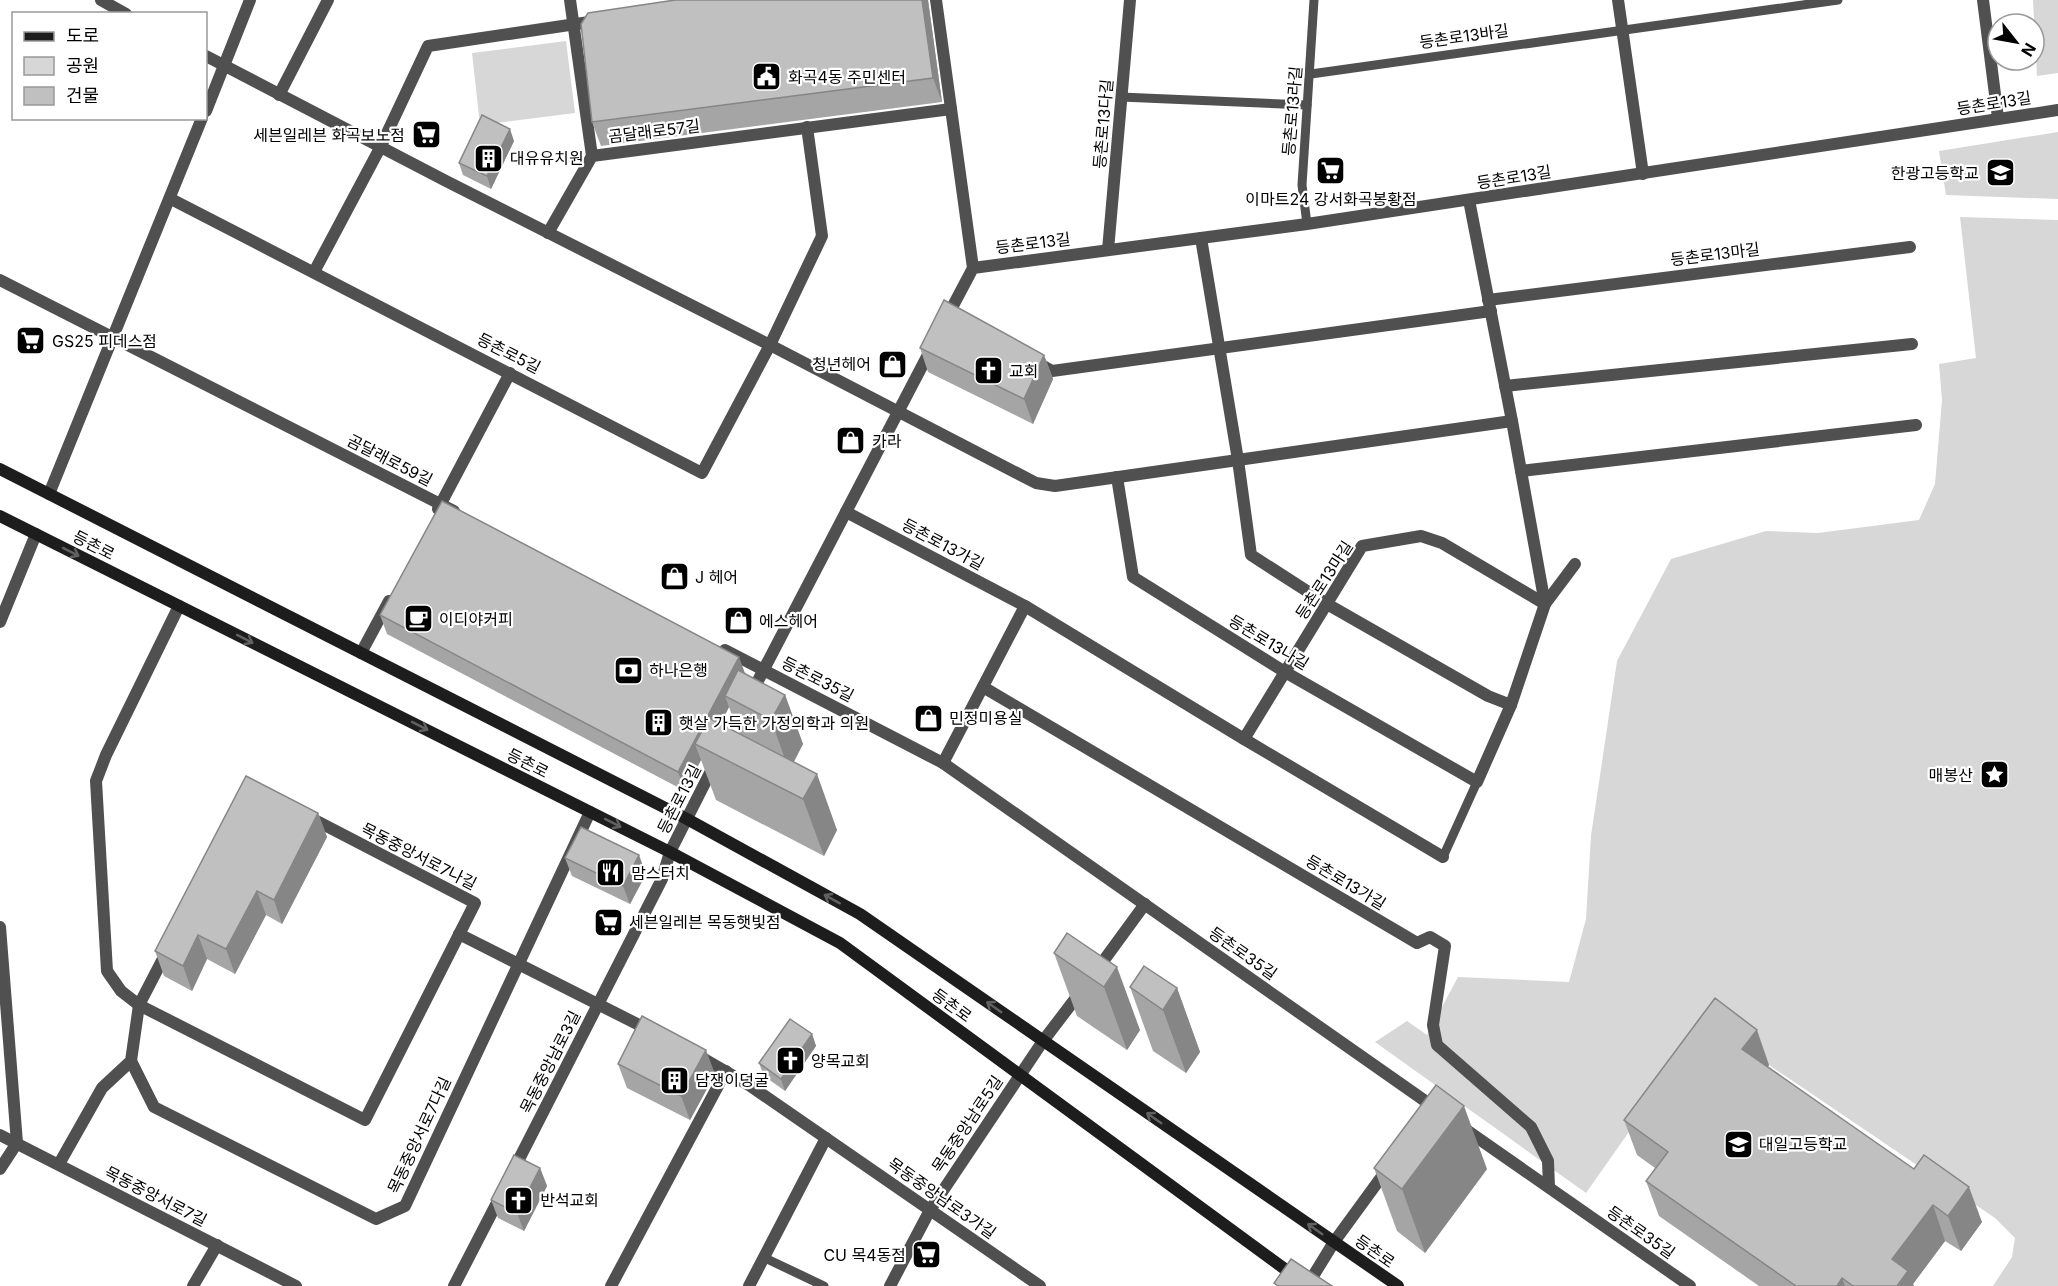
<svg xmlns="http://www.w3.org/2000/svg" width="2058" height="1286" viewBox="0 0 2058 1286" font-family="Inter,'Noto Sans KR',sans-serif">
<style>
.green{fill:#d7d7d7}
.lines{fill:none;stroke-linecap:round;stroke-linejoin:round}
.service{stroke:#505050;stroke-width:9}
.minor{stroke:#505050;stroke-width:12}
.secondary{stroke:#1d1d1d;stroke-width:12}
.wall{fill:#a5a5a5;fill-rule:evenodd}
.shaded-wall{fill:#868686}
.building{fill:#c0c0c0;stroke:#868686;stroke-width:1.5}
.oneway{stroke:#616161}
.labels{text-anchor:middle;stroke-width:4.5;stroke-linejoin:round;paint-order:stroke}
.street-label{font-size:16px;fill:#000;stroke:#fff}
.poi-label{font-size:16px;fill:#000;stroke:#fff;text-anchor:start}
</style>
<rect width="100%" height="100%" fill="#fff"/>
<g class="green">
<path d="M2033,0H2058V73L2037,76Z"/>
<path d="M566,41L575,113L480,125L472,53Z"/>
<path d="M2058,132V199L1946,195L1939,151Z"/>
<path d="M1960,217L2058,220V1286H1993L2012,1257L2015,1238L1995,1218L1769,1065L1712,1028L1631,1129L1586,1193L1375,1042L1407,1021L1427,1035L1458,977L1569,982L1586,919L1591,836L1617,661L1671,559L1766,531L1818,533L1919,520L1935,484L1942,400L1939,364L1976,358Z"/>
</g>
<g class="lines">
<g class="service">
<path d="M1311,74L1838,0"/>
<path d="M1121,97L1307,105"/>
<path d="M1307,224L1302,185L1314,0"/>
<path d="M1443,857L1477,782"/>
<path d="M765,1258L824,1286"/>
</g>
<g class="minor">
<path d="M101,0L126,14"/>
<path d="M570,0L592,156"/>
<path d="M936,0L973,268"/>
<path d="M1618,0L1643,174"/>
<path d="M1983,0L1998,118"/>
<path d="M206,56L446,181L770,345L1036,483L1055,486L1512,421"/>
<path d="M279,95L328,0"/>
<path d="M206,111L250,0"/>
<path d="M171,199L702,473L770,345L822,236L807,127"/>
<path d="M548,233L592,156L951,109"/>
<path d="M1201,238L1238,460L1251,555L1327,604L1488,696L1511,705"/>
<path d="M1108,250L1130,0"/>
<path d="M314,272L380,148L428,46L596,21"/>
<path d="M0,280L454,511"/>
<path d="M1488,300L1910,247"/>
<path d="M946,319L973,268L1307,224L2058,110"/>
<path d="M1036,362L1052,371L1491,311"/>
<path d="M1505,386L1912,344"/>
<path d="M1521,471L1916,425"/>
<path d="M1117,477L1133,577L1285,672L1477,782L1511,705L1545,604L1512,421L1469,200"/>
<path d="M49,494L202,118"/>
<path d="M438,509L510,373"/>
<path d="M846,512L1025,606L1244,739L1443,857"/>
<path d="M179,606L106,755L96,781L107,971L121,991L139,1005L365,1120L475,903L309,817"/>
<path d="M0,622L36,534"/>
<path d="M725,650L943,763L1438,1110"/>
<path d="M361,653L389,601"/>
<path d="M983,687L1417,943L1430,937L1445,946L1433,1025L1437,1045L1531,1127L1548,1161L1549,1187"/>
<path d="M751,694L932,347"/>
<path d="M1244,739L1362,546L1421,536L1442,543L1545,604L1575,564"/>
<path d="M943,763L1025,606"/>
<path d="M0,927L17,1143L0,1169"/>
<path d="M459,934L653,1032"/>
<path d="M1096,971L1145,904"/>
<path d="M697,1055L749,1085L1040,1286"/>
<path d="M131,1061L154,1107L376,1219L405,1206L590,812"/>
<path d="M1462,1127L1690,1286"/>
<path d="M0,1135L296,1286"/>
<path d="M59,1164L102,1088L131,1061L139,1005L167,951"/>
<path d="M513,1171L662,879L670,852L714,765"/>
<path d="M193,1286L217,1245"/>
<path d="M454,1286L501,1195"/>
<path d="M611,1286L726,1071"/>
<path d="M749,1286L826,1138"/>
<path d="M890,1286L930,1210L1043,1041L1082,990"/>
<path d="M1307,1286L1334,1242L1388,1168"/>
</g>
<g class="secondary">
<path d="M0,469L687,819L860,914L1398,1286"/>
<path d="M0,516L670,852L840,943L1308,1286"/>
</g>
</g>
<g class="wall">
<path d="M928,0L942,102L601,146L592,122Z"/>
<path d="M514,141L491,189L463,175L459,163Z"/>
<path d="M920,348L1044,355L1053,379L1033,424L928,372Z"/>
<path d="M380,615L745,674L785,695L803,744L794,762L837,830L824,856L716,800L701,760L685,791L387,634ZM729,707L739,734L720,724Z"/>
<path d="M318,813L327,837L282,924L266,915L235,974L207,959L192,991L164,976L155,951Z"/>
<path d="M565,858L646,874L630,904L572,876Z"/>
<path d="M1067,933L1140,1030L1127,1050L1077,1016L1054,953Z"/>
<path d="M1130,987L1177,988L1200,1052L1186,1073L1153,1051Z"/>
<path d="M812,1034L816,1046L785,1091L764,1076L759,1063Z"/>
<path d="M618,1064L715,1074L690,1120L627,1088Z"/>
<path d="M1769,1065L1768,1067L1982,1222L1961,1251L1945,1241L1913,1284L1914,1286H1759L1659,1216L1646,1181L1655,1168L1637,1155L1624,1120Z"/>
<path d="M540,1168L547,1186L524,1231L498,1218L491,1200Z"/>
<path d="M1374,1168L1487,1169L1425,1253L1397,1231Z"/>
</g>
<g class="shaded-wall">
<path d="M922,0H928L942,102L933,78Z"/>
<path d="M510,129L514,141L491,189L487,176Z"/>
<path d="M1044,355L1053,379L1033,424L1024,399Z"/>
<path d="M739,657L746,676L725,696L729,707L707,750L695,744L701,760L685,791L678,772Z"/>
<path d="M785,695L803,744L789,770L771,720Z"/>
<path d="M817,774L837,830L824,856L803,799Z"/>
<path d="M318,813L327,837L282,924L274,900Z"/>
<path d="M639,855L646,874L630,904L623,886Z"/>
<path d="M257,891L266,915L235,974L226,949Z"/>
<path d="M198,935L207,959L192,991L183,966Z"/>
<path d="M1117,967L1140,1030L1127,1050L1104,987Z"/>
<path d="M1177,988L1200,1052L1186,1073L1163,1010Z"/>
<path d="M1757,1030L1769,1065L1755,1084L1742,1049Z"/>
<path d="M812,1034L816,1046L785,1091L781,1079Z"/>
<path d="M706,1050L715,1074L690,1120L681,1096Z"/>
<path d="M1464,1106L1487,1169L1425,1253L1402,1189Z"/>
<path d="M540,1168L547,1186L524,1231L517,1213Z"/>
<path d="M1969,1187L1982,1222L1961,1251L1948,1216Z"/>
<path d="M1933,1205L1945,1241L1913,1284L1914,1286H1897L1892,1259Z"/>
<path d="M1842,1278L1845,1286H1837Z"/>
</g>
<g class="building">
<path d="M675,0H922L933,78L592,122L581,24L588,13Z"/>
<path d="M482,115L510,129L487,176L459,163Z"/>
<path d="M944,300L1044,355L1024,399L920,348Z"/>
<path d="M442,501L739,657L678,772L380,615Z"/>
<path d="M738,670L785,695L771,720L725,696Z"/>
<path d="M709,718L817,774L803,799L695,744Z"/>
<path d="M246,776L318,813L274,900L257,891L226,949L198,935L183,966L155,951Z"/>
<path d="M581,827L639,855L623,886L565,858Z"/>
<path d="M1067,933L1117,967L1104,987L1054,953Z"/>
<path d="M1144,966L1177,988L1163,1010L1130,987Z"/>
<path d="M1715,998L1757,1030L1742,1049L1914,1169L1924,1155L1969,1187L1948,1216L1933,1205L1892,1259L1908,1271L1897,1286H1853L1842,1278L1837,1286H1796L1646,1181L1668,1152L1624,1120Z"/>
<path d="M642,1016L706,1050L681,1096L618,1064Z"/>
<path d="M790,1019L812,1034L781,1079L759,1063Z"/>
<path d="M1436,1085L1464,1106L1402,1189L1374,1168Z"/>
<path d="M514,1155L540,1168L517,1213L491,1200Z"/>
<path d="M1291,1259L1332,1286H1278L1274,1283Z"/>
</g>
<defs><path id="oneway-shaft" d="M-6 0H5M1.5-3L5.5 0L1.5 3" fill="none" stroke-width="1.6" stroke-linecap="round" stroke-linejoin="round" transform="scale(1.5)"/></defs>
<g class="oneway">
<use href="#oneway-shaft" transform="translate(71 552) rotate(27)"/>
<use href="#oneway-shaft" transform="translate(245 639) rotate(27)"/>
<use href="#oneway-shaft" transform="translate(420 726) rotate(27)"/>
<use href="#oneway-shaft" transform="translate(613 823) rotate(27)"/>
<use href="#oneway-shaft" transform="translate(832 899) rotate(-151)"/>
<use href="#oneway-shaft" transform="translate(994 1007) rotate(-145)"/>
<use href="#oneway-shaft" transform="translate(1154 1118) rotate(-145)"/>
<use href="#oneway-shaft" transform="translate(1315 1229) rotate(-145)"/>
</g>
<defs>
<symbol id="civic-square" viewBox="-11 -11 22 22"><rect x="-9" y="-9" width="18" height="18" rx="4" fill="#000" stroke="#fff"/><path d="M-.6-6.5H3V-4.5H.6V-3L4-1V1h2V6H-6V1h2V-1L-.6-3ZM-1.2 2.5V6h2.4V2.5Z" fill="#fff"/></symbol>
<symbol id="supermarket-square" viewBox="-11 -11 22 22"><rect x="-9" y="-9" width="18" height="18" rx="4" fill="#000" stroke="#fff"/><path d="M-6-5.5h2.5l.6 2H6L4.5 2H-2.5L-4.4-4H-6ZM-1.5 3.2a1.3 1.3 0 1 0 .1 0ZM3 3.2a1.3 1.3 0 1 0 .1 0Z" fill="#fff"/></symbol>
<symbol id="building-square" viewBox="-11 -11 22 22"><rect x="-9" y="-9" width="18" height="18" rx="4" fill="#000" stroke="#fff"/><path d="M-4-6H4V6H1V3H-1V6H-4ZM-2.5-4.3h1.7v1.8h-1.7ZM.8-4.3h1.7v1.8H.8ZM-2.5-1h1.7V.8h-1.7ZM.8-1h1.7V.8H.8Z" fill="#fff"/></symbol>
<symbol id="school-square" viewBox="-11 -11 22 22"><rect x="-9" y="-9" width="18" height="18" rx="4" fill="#000" stroke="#fff"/><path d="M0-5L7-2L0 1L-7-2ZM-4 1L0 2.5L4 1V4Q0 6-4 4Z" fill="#fff"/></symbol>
<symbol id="shop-square" viewBox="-11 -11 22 22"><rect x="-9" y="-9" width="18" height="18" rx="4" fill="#000" stroke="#fff"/><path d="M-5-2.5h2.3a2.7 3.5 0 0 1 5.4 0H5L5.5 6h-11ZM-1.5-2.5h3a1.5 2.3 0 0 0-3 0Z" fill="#fff"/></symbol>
<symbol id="church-square" viewBox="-11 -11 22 22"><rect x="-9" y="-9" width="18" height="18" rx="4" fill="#000" stroke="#fff"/><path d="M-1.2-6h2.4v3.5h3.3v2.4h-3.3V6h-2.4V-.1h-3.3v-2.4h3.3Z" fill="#fff"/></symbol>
<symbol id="cafe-square" viewBox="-11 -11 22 22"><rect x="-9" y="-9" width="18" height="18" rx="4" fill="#000" stroke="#fff"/><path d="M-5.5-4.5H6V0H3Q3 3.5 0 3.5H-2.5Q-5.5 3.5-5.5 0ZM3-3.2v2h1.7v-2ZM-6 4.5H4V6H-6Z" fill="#fff"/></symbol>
<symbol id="bank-square" viewBox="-11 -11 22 22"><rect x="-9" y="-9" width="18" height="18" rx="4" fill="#000" stroke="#fff"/><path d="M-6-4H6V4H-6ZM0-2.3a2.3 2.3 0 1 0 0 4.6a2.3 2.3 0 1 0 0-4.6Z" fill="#fff"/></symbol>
<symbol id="sight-square" viewBox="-11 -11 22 22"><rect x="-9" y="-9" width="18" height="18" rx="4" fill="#000" stroke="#fff"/><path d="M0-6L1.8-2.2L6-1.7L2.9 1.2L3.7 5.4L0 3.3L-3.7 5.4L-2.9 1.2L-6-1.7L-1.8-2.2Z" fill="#fff"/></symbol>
<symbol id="restaurant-square" viewBox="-11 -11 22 22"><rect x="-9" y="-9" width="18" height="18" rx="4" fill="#000" stroke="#fff"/><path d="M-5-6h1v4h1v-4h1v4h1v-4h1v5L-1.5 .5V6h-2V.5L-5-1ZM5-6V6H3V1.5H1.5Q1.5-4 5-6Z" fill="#fff"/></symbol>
</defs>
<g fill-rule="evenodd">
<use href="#civic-square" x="750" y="60" width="33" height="33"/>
<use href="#supermarket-square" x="410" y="118" width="33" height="33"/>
<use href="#building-square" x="472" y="142" width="33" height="33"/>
<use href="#supermarket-square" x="1314" y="154" width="33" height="33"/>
<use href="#school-square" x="1984" y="156" width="33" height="33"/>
<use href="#supermarket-square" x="14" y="324" width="33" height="33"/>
<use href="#shop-square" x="876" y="348" width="33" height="33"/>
<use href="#church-square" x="972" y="354" width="33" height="33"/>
<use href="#shop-square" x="834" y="424" width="33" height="33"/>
<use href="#shop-square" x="658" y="560" width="33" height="33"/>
<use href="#cafe-square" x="402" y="602" width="33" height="33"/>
<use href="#shop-square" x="722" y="604" width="33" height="33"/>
<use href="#bank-square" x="612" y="654" width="33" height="33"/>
<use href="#shop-square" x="912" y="702" width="33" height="33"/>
<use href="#building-square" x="642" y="706" width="33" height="33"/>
<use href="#sight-square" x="1978" y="758" width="33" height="33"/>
<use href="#restaurant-square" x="594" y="856" width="33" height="33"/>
<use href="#supermarket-square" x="592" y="906" width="33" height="33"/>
<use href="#church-square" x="774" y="1044" width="33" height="33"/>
<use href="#building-square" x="658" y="1064" width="33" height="33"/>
<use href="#school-square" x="1722" y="1128" width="33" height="33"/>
<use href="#church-square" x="502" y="1184" width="33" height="33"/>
<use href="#supermarket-square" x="910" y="1238" width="33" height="33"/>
</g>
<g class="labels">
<g class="street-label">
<text transform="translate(1464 36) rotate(-8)" y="6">등촌로13바길</text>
<text transform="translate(1994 103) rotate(-9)" y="6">등촌로13길</text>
<text transform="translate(1292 111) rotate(-85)" y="6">등촌로13라길</text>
<text transform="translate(1103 124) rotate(-85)" y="6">등촌로13다길</text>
<text transform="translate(654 131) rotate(-7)" y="6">곰달래로57길</text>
<text transform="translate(1514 177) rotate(-9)" y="6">등촌로13길</text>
<text transform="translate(1033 243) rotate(-7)" y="6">등촌로13길</text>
<text transform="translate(1715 254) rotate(-7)" y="6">등촌로13마길</text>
<text transform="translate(509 353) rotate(27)" y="6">등촌로5길</text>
<text transform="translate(390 460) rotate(27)" y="6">곰달래로59길</text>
<text transform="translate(943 544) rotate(28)" y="6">등촌로13가길</text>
<text transform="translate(94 545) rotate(27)" y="6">등촌로</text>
<text transform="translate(1324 580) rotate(-57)" y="6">등촌로13마길</text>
<text transform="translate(1269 642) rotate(31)" y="6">등촌로13나길</text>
<text transform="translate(818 679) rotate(27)" y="6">등촌로35길</text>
<text transform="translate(528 763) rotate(27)" y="6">등촌로</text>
<text transform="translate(679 799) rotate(-63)" y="6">등촌로13길</text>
<text transform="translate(419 856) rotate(27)" y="6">목동중앙서로7나길</text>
<text transform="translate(1346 882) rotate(31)" y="6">등촌로13가길</text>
<text transform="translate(1243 953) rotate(35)" y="6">등촌로35길</text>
<text transform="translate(952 1005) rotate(36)" y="6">등촌로</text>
<text transform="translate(550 1062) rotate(-63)" y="6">목동중앙남로3길</text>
<text transform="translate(967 1124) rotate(-56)" y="6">목동중앙남로5길</text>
<text transform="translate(419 1135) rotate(-65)" y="6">목동중앙서로7다길</text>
<text transform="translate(156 1196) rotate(27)" y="6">목동중앙서로7길</text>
<text transform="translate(942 1198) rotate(35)" y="6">목동중앙남로3가길</text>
<text transform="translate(1641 1232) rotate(35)" y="6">등촌로35길</text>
<text transform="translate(1375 1251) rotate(35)" y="6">등촌로</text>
</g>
<g class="poi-label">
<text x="788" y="83">화곡4동 주민센터</text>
<text x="405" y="141" text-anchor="end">세븐일레븐 화곡보노점</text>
<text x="510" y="164">대유유치원</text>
<text x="1979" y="179" text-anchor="end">한광고등학교</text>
<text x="1331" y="205" text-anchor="middle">이마트24 강서화곡봉황점</text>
<text x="52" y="347">GS25 피데스점</text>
<text x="871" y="370" text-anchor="end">청년헤어</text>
<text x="1009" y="377">교회</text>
<text x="872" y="447">카라</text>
<text x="695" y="583">J 헤어</text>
<text x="439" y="625">이디야커피</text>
<text x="759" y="627">에스헤어</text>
<text x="649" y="676">하나은행</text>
<text x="949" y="724">민정미용실</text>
<text x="679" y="729">햇살 가득한 가정의학과 의원</text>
<text x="1973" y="781" text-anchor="end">매봉산</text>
<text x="631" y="879">맘스터치</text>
<text x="629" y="928">세븐일레븐 목동햇빛점</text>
<text x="811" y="1067">양목교회</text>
<text x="695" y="1086">담쟁이덩굴</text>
<text x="1759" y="1150">대일고등학교</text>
<text x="540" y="1206">반석교회</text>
<text x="906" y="1261" text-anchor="end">CU 목4동점</text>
</g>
</g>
<rect x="12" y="12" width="195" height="108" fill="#ffffff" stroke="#999999" stroke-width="1.5"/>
<rect x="24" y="32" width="30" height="9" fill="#1d1d1d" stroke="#999999" stroke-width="1.5"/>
<text x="66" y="42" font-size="18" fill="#000000">도로</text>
<rect x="24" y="57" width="30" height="18" fill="#d7d7d7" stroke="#999999" stroke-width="1.5"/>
<text x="66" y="72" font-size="18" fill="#000000">공원</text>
<rect x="24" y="87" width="30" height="18" fill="#c0c0c0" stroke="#999999" stroke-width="1.5"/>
<text x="66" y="102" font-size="18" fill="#000000">건물</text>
<g transform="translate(2016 42) rotate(121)"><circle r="28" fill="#ffffff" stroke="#999999" stroke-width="1.5"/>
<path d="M0-4.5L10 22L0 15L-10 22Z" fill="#000000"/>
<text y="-9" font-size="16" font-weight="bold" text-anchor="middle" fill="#000000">N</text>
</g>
</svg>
